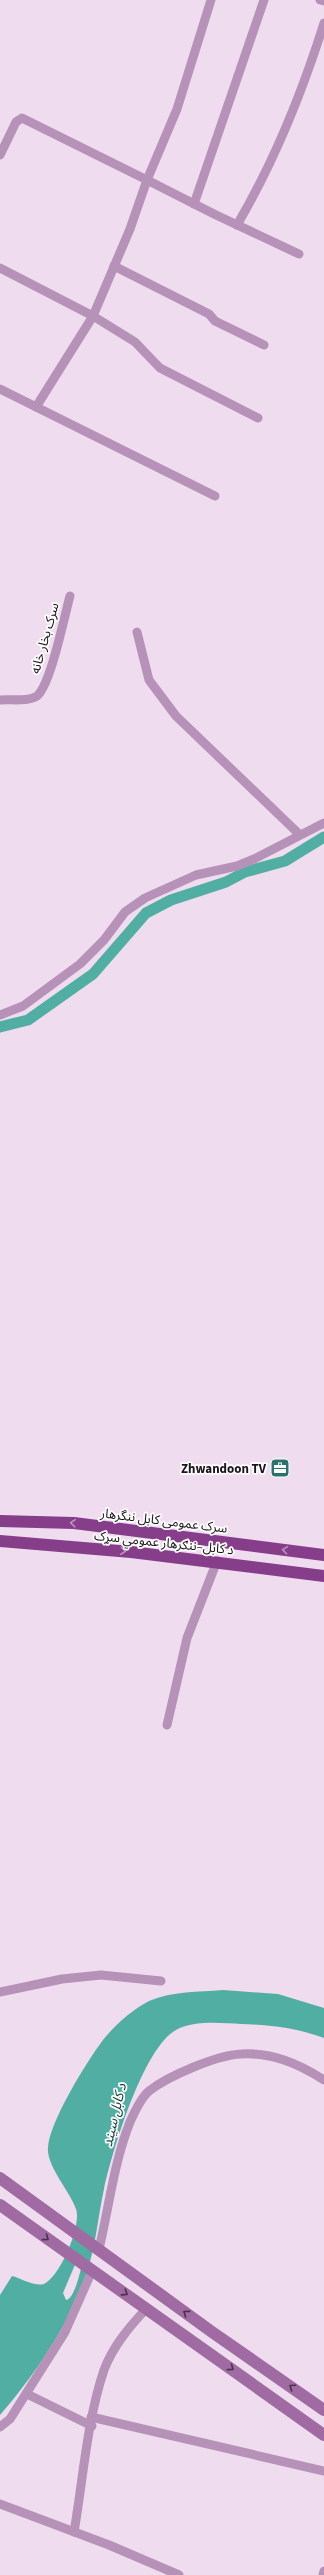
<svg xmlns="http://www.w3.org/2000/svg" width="324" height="2575" viewBox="0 0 324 2575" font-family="'Source Sans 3','Noto Sans Arabic',sans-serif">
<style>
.water{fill:#50aea3;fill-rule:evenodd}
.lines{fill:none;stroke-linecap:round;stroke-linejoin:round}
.canal{stroke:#50aea3;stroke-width:11}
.minor{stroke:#b792b8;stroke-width:9}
.secondary{stroke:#a06aa2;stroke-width:12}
.trunk{stroke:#863e8a;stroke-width:12}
.oneway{stroke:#bc95bf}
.oneway2{stroke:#49324a}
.labels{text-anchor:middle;stroke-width:3.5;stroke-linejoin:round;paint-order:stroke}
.street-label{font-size:13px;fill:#1a141b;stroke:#fff}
.poi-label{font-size:13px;font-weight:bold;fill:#1a141b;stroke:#fff;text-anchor:end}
.water-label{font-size:14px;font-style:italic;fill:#133e3a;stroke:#fff}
</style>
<rect width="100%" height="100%" fill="#efdcef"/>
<path class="water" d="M223,1990L278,1994L324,2008V2038C297,2028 271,2025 241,2024C222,2023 193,2020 176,2030C143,2048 112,2152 104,2189C98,2216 96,2245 87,2272C71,2322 34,2376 0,2415V2295L12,2276C20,2278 35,2287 44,2284C60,2277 82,2225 76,2209C70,2191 46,2166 48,2147C50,2121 87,2061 103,2040C114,2026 133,2009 149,2001C173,1991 198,1992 223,1990ZM77,2260H83C81,2268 75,2299 66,2300L63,2293Z"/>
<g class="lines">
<path class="canal" d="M0,1027L28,1020L93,974L146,913L171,900L226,882L245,872L285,861L324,837"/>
<g class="minor">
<path d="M320,0L324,1"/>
<path d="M0,155L16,122L22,118L147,180L177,109L211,0"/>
<path d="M194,204L264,0"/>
<path d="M237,225C274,162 302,93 324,23"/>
<path d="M114,266L209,314L215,321L264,345"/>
<path d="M0,268L93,316L135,342L160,368L258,418"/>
<path d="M0,389L215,496"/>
<path d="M36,407L93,316L130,229L147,180L216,215L299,254"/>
<path d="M137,632L149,680L176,716L299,834"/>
<path d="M0,700C10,699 29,702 37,696C51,684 64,617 70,596"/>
<path d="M0,1015L23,1006L80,964L104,940L125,912L145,898L196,875L237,866L254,859L324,823"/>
<path d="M167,1725L187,1638L217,1561"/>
<path d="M0,1992L62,1979L101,1975L161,1981"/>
<path d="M99,2249C109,2207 114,2162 130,2122C134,2113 142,2097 149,2091C168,2076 217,2055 241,2054C272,2052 299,2064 324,2080"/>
<path d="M27,2394L92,2426"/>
<path d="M91,2417L324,2471"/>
<path d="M0,2427L10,2419L65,2332L92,2271"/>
<path d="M0,2504L109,2545L179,2575"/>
<path d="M74,2532C83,2480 87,2420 104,2370C113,2346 130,2326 147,2308"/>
<path d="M323,2575L324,2571"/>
</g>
<g class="secondary">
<path d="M0,2178L212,2332L324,2410"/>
<path d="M0,2205L324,2435"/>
</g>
<g class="trunk">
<path d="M0,1521L74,1523L324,1555"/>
<path d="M0,1541L131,1552L324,1576"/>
</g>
</g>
<defs><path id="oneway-chevron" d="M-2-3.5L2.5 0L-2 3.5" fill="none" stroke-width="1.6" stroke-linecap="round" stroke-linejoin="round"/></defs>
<g class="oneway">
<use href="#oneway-chevron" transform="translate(73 1523) rotate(-175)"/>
<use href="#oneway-chevron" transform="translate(285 1550) rotate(-172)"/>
<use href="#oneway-chevron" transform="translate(123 1551) rotate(5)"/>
</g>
<g class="oneway2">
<use href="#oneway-chevron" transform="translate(46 2238) rotate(36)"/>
<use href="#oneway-chevron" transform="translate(125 2293) rotate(33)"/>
<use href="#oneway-chevron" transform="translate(186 2313) rotate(-144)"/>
<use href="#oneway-chevron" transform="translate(231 2368) rotate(36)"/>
<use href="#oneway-chevron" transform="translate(292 2387) rotate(-145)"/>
</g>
<defs>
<symbol id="office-square" viewBox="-11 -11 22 22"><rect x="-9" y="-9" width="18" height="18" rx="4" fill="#2a726a" stroke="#fff"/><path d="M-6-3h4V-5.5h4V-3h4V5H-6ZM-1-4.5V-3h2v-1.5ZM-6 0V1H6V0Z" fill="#fff"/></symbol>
</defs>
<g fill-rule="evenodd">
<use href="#office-square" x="269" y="1457" width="22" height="22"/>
</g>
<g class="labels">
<g class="street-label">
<text transform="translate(44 638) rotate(-74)" y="5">سرک بخار خانه</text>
<text transform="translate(164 1520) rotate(7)" y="5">سرک عمومی کابل ننگرهار</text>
<text transform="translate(164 1542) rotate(6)" y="5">د کابل–ننګرهار عمومي سړک</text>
</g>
<g class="poi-label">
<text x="266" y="1473">Zhwandoon TV</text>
</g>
<g class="water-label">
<text transform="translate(114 2115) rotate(-77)" y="5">د کابل سيند</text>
</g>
</g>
</svg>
